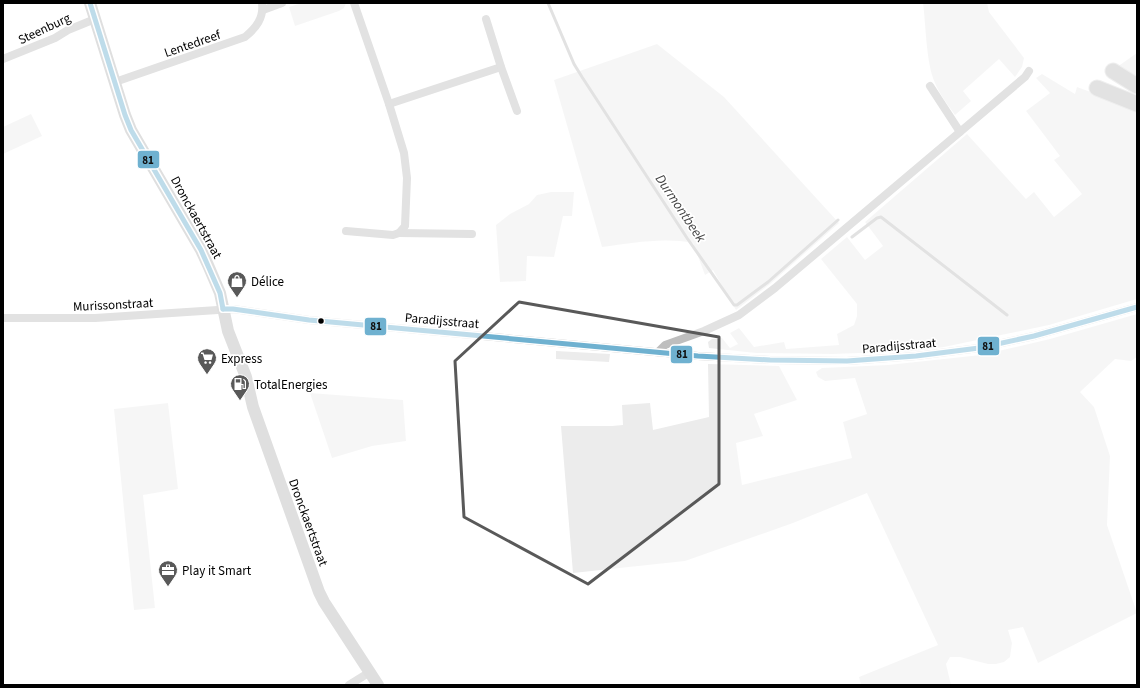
<svg xmlns="http://www.w3.org/2000/svg" width="1140" height="688" viewBox="0 0 1140 688" font-family="'Source Sans 3',sans-serif">
<style>
.green{fill:#ececec}
.lines{fill:none;stroke-linecap:round;stroke-linejoin:round}
.stream{stroke:#bfbfbf;stroke-width:3}
.highway-casing{stroke:#dbdbdb;stroke-width:17}
.street{stroke:#bebebe;stroke-width:8}
.secondary{stroke:#b8b8b8;stroke-width:12}
.highway{stroke:#bebebe;stroke-width:15}
.bus-1-casing{stroke:#fff;stroke-width:8}
.bus-1{stroke:#6fb1d0;stroke-width:5}
.marked{fill:none;stroke:#595959;stroke-width:3;stroke-linejoin:round}
.bus-dot{fill:#000;stroke:#fff;stroke-width:1.5}
.labels{text-anchor:middle;stroke-width:3.5;stroke-linejoin:round;paint-order:stroke}
.street-label{font-size:13px;fill:#000;stroke:#fff}
.poi-label{font-size:13px;fill:#000;stroke:#fff;text-anchor:start}
.water-label{font-size:14px;font-style:italic;fill:#444;stroke:#fff}
.line-badge{stroke:#fff;stroke-width:1.5}
.pale-badge-label{font-size:11px;text-anchor:middle;font-weight:bold;fill:#111}
</style>
<rect width="100%" height="100%" fill="#fff"/>
<g class="green">
<path d="M302,3H346L344,8L339,11L295,26L289,7Z"/>
<path d="M923,3H987L989,12L1024,58L1022,67L1015,77L999,59L963,91L971,101L955,115C948,105 940,95 935,83C926,63 926,26 923,3Z"/>
<path d="M657,44L724,97L839,223L770,284L736,310L713,270L705,275L693,243C663,237 633,243 602,247L554,80Z"/>
<path d="M1137,53V79L1117,67Z"/>
<path d="M1042,74L1075,94L1077,87L1137,109V299L1049,325L944,347L914,351L833,354L756,353L709,348L708,342L712,339L722,338L730,348L738,344L730,333L739,328L754,347L784,342L786,349L839,345L837,334L854,325L857,316V304L821,259L847,237L865,260L883,246L865,222L967,134L1026,199L1034,192L1054,217L1082,194L1054,160L1060,156L1026,111L1050,93L1036,78Z"/>
<path d="M31,114L42,136L3,154V127Z"/>
<path d="M551,192H574L572,216H563L554,257L527,256L526,281L500,282L496,225L510,214L529,204L537,195Z"/>
<path d="M1137,314V357L1131,361L1115,359L1080,392L1094,407L1110,456L1107,525L1137,613L1038,663L1023,627L1008,630L1012,643L1010,657L1004,662L996,664H988L960,657H950L946,664L951,685H861L859,677L938,645L867,493L793,523L685,561L573,573L561,426H612L623,425L622,405L650,403L653,430L709,417L708,364L779,366L797,400L754,414L763,436L736,443L742,485L852,458L843,422L867,414L855,378L825,381L818,377L816,372L822,368L888,365L981,355L1050,339Z"/>
<path d="M556,351L610,354L609,362L556,359Z"/>
<path d="M310,393L403,400L406,441L372,446L332,458Z"/>
<path d="M168,403L178,489L143,495L155,608L134,610L114,409Z"/>
</g>
<g class="lines">
<g class="stream">
<path d="M548,3L574,64L582,77L687,238L734,305H737L768,282L838,220"/>
<path d="M852,237L877,218L881,217L1007,315"/>
</g>
<defs>
<g id="highway">
<path d="M1113,71L1137,86"/>
<path d="M1097,88L1137,104"/>
</g>
</defs>
<use href="#highway" class="highway-casing"/>
<g class="street">
<path d="M354,3L389,104L501,67"/>
<path d="M263,10L282,3"/>
<path d="M486,19L501,67L517,111"/>
<path d="M3,59L55,38L68,30L95,19"/>
<path d="M115,82L245,37C256,28 264,18 262,3"/>
<path d="M930,86L960,132"/>
<path d="M346,231L393,235L399,233L405,226L407,178L404,153L389,104"/>
<path d="M399,233L472,234"/>
<path d="M3,318H95L233,309L309,320L698,356L770,360L847,361L916,356L979,348L1034,336L1137,307"/>
<path d="M658,352L665,345L704,331L739,315L775,288L1025,77L1029,71"/>
<path d="M349,685L370,672"/>
</g>
<path class="secondary" d="M90,3L125,115L131,130L201,250L208,265L220,293L228,331L246,377L253,407L319,592L324,602L378,685"/>
<use href="#highway" class="highway"/>
<defs>
<g id="bus-1">
<path d="M90,3L125,115L131,130L201,250L220,293L223,309"/>
<path d="M223,309H233L309,320L698,356L770,360L847,361L916,356L979,348L1034,336L1137,307"/>
</g>
</defs>
<use href="#bus-1" class="bus-1-casing"/>
<use href="#bus-1" class="bus-1"/>
</g>
<path d="M0 0H1140V688H0ZM519,302L719,337V484L588,584L464,517L455,361Z" fill="#fff" fill-opacity=".55" fill-rule="evenodd"/>
<path class="marked" d="M519,302L719,337V484L588,584L464,517L455,361Z"/>
<defs>
<symbol id="shop-pin" viewBox="-11 -11 22 30"><path d="M0 17L-7.5 6A9.5 9.5 0 1 1 7.5 6Z" fill="#595959" stroke="#fff"/><path d="M-5-2.5h2.3a2.7 3.5 0 0 1 5.4 0H5L5.5 6h-11ZM-1.5-2.5h3a1.5 2.3 0 0 0-3 0Z" fill="#fff"/></symbol>
<symbol id="supermarket-pin" viewBox="-11 -11 22 30"><path d="M0 17L-7.5 6A9.5 9.5 0 1 1 7.5 6Z" fill="#595959" stroke="#fff"/><path d="M-6-5.5h2.5l.6 2H6L4.5 2H-2.5L-4.4-4H-6ZM-1.5 3.2a1.3 1.3 0 1 0 .1 0ZM3 3.2a1.3 1.3 0 1 0 .1 0Z" fill="#fff"/></symbol>
<symbol id="fuel-pin" viewBox="-11 -11 22 30"><path d="M0 17L-7.5 6A9.5 9.5 0 1 1 7.5 6Z" fill="#595959" stroke="#fff"/><path d="M-5.5-6h7V0h2V4h1.3V-2.5L3-4.5l.8-.8L6-3V5H2.5V1h-1V6h-7ZM-4.2-4.7v3.2H.2V-4.7Z" fill="#fff"/></symbol>
<symbol id="office-pin" viewBox="-11 -11 22 30"><path d="M0 17L-7.5 6A9.5 9.5 0 1 1 7.5 6Z" fill="#595959" stroke="#fff"/><path d="M-6-3h4V-5.5h4V-3h4V5H-6ZM-1-4.5V-3h2v-1.5ZM-6 0V1H6V0Z" fill="#fff"/></symbol>
</defs>
<g fill-rule="evenodd">
<use href="#shop-pin" x="226" y="270" width="22" height="30"/>
<use href="#supermarket-pin" x="196" y="347" width="22" height="30"/>
<use href="#fuel-pin" x="229" y="373" width="22" height="30"/>
<use href="#office-pin" x="157" y="559" width="22" height="30"/>
</g>
<circle class="bus-dot" cx="321" cy="321" r="3.5"/>
<g class="labels">
<g class="street-label">
<text transform="translate(44 28) rotate(-25)" y="5">Steenburg</text>
<text transform="translate(192 43) rotate(-19)" y="5">Lentedreef</text>
<text transform="translate(197 217) rotate(61)" y="5">Dronckaertstraat</text>
<text transform="translate(113 304) rotate(-3)" y="5">Murissonstraat</text>
<text transform="translate(442 320) rotate(5)" y="5">Paradijsstraat</text>
<text transform="translate(899 345) rotate(-5)" y="5">Paradijsstraat</text>
<text transform="translate(309 522) rotate(70)" y="5">Dronckaertstraat</text>
</g>
<g class="poi-label">
<text x="251" y="286">Délice</text>
<text x="221" y="363">Express</text>
<text x="254" y="389">TotalEnergies</text>
<text x="182" y="575">Play it Smart</text>
</g>
<g class="water-label">
<text transform="translate(681 208) rotate(56)" y="5">Durmontbeek</text>
</g>
</g>
<g class="line-badge">
<rect x="137" y="150" width="23" height="19" rx="4" fill="#6fb1d0"/>
<rect x="364" y="317" width="23" height="19" rx="4" fill="#6fb1d0"/>
<rect x="977" y="336" width="23" height="20" rx="4" fill="#6fb1d0"/>
<rect x="670" y="345" width="23" height="19" rx="4" fill="#6fb1d0"/>
</g>
<g class="pale-badge-label">
<text x="148" y="164">81</text>
<text x="376" y="330">81</text>
<text x="988" y="350">81</text>
<text x="682" y="358">81</text>
</g>
<rect width="1140" height="688" fill="none" stroke="#000000" stroke-width="8"/>
</svg>
